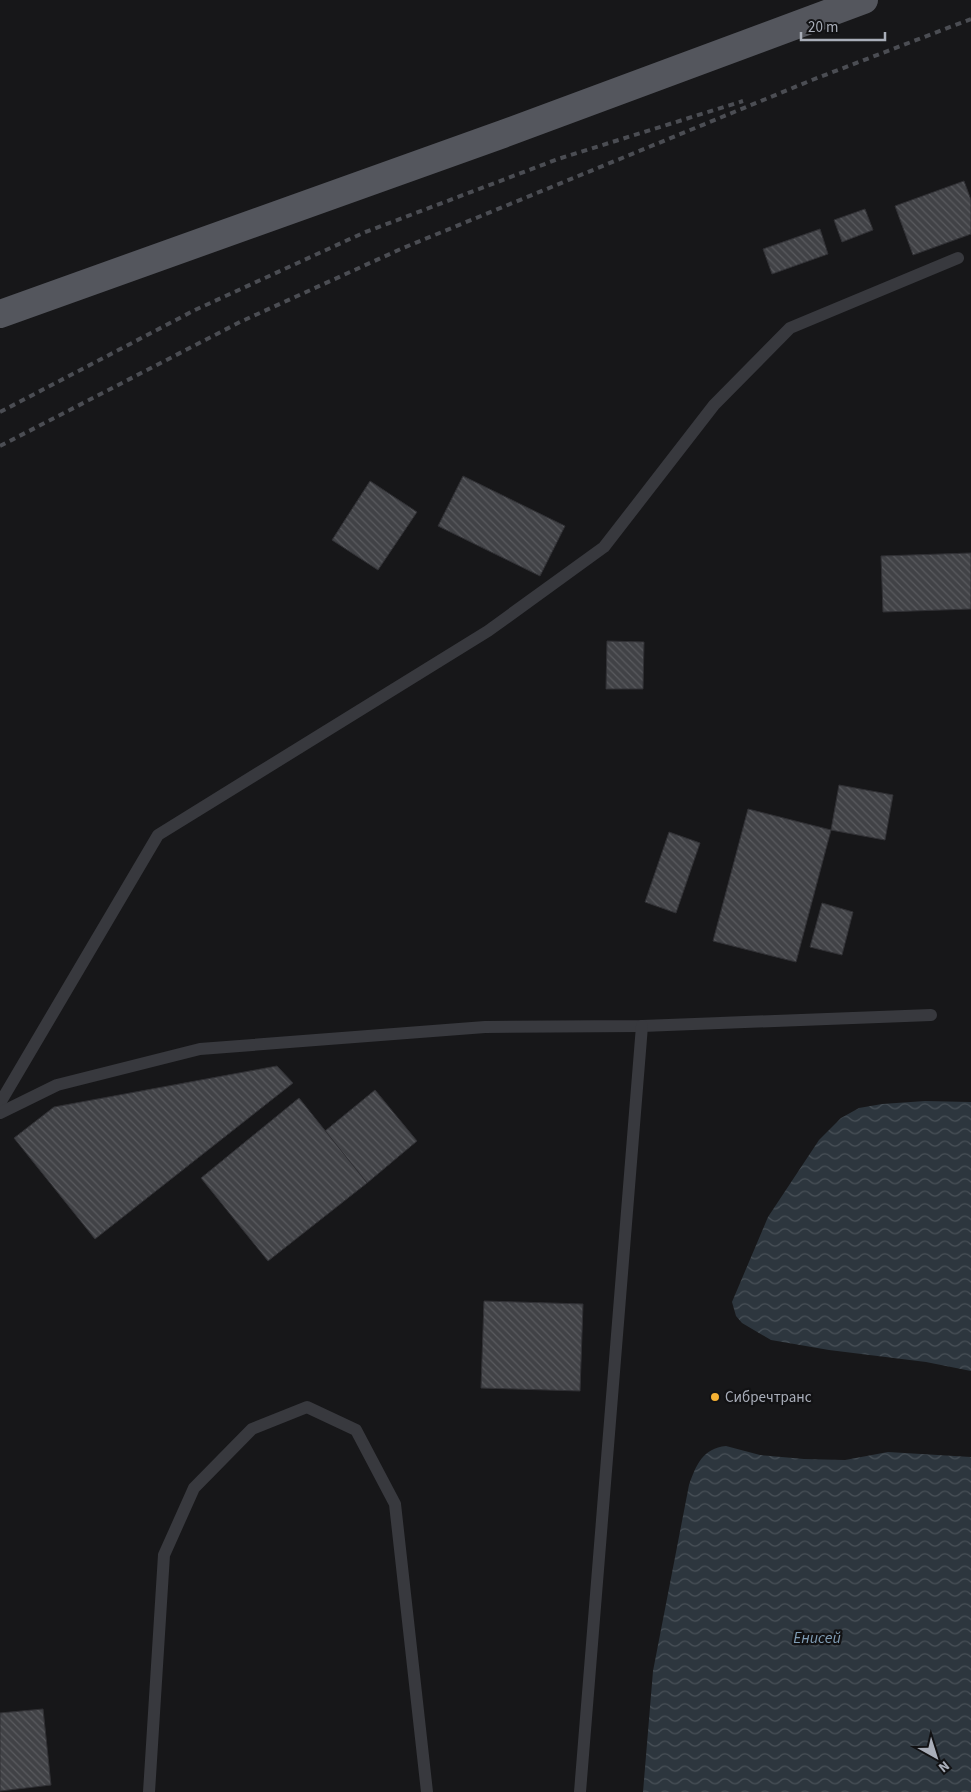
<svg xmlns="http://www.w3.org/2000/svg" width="971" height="1792" viewBox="0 0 971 1792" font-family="'Source Sans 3',sans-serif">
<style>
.water{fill:url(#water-waves)}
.building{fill:url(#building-back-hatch);stroke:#313135}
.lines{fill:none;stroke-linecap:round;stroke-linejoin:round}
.lane{stroke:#38393e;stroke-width:12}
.primary{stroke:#54565d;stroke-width:28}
.rail{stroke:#4b4d53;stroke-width:4;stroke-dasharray:6 5;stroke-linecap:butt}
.poi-dot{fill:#f5b133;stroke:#121214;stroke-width:2}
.labels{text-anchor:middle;stroke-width:4.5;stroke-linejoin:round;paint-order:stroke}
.poi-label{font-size:15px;fill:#a9aeb9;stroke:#121214;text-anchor:start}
.water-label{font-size:16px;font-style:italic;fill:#809db5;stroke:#121214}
</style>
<defs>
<pattern id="water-waves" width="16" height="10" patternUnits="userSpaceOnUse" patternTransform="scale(1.25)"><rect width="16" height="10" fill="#2d363e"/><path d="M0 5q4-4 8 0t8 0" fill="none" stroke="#495158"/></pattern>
<pattern id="building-back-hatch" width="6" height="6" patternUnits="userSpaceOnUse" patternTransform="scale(1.25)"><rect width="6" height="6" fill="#414246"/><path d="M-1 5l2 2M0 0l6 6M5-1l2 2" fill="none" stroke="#5a5b5f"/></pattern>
</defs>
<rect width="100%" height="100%" fill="#171719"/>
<g class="water">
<path d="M925,1101L971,1102V1371L926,1362L829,1350L771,1340L742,1323L736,1316L732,1302L768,1217L819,1140L841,1118L859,1108L882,1104Z"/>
<path d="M726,1446L760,1455L804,1459L845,1460L888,1452L971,1457V1792H643L653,1671L689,1485C696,1465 703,1448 726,1446Z"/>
</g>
<g class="building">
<path d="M964,181L971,200V234L913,255L895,206Z"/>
<path d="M865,209L873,230L842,242L834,220Z"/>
<path d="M820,229L828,254L772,274L763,249Z"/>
<path d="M463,476L565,526L540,576L438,526Z"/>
<path d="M370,481L417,512L378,570L332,540Z"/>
<path d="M971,553V609L883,612L881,556Z"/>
<path d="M607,641L644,642L643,689H606Z"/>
<path d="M839,785L893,795L885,840L831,830Z"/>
<path d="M748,809L831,830L796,962L713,941Z"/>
<path d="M669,832L700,843L676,913L645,902Z"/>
<path d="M822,903L853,912L842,955L810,947Z"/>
<path d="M277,1066L293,1083L95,1239L14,1138L54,1107Z"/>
<path d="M375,1090L417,1141L367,1183L325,1131Z"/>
<path d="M299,1098L367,1183L268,1261L201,1178Z"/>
<path d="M484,1301L583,1304L580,1391L481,1388Z"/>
<path d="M43,1709L51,1785L0,1791V1713Z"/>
</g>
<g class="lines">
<g class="lane">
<path d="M0,1103L158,835L488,631L604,547L714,405L790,328L958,258"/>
<path d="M0,1113L57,1085L200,1049L485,1027L642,1026L931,1015"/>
<path d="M149,1792L164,1555L194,1488L252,1429L307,1407L356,1430L395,1504L427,1792"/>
<path d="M580,1792L642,1026"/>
</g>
<path class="primary" d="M0,314L503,134L864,0"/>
<g class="rail">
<path d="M0,412L195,310L363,233L558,159L743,101"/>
<path d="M0,446L240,322L403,248L812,80L971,19"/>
</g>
</g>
<circle class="poi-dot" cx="715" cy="1397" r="5"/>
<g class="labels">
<g class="poi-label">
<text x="725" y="1402">Сибречтранс</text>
</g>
<g class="water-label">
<text x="817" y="1643">Енисей</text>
</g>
</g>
<g transform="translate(936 1757) rotate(141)" stroke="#121214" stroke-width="4" paint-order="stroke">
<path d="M0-4L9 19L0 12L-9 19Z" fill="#a9aeb9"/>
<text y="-8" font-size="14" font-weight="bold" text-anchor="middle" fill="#a9aeb9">N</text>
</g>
<path d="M801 32v8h84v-8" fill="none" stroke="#a9aeb9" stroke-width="2.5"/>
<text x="808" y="32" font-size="15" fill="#a9aeb9" stroke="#121214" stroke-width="4" paint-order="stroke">20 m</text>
</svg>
